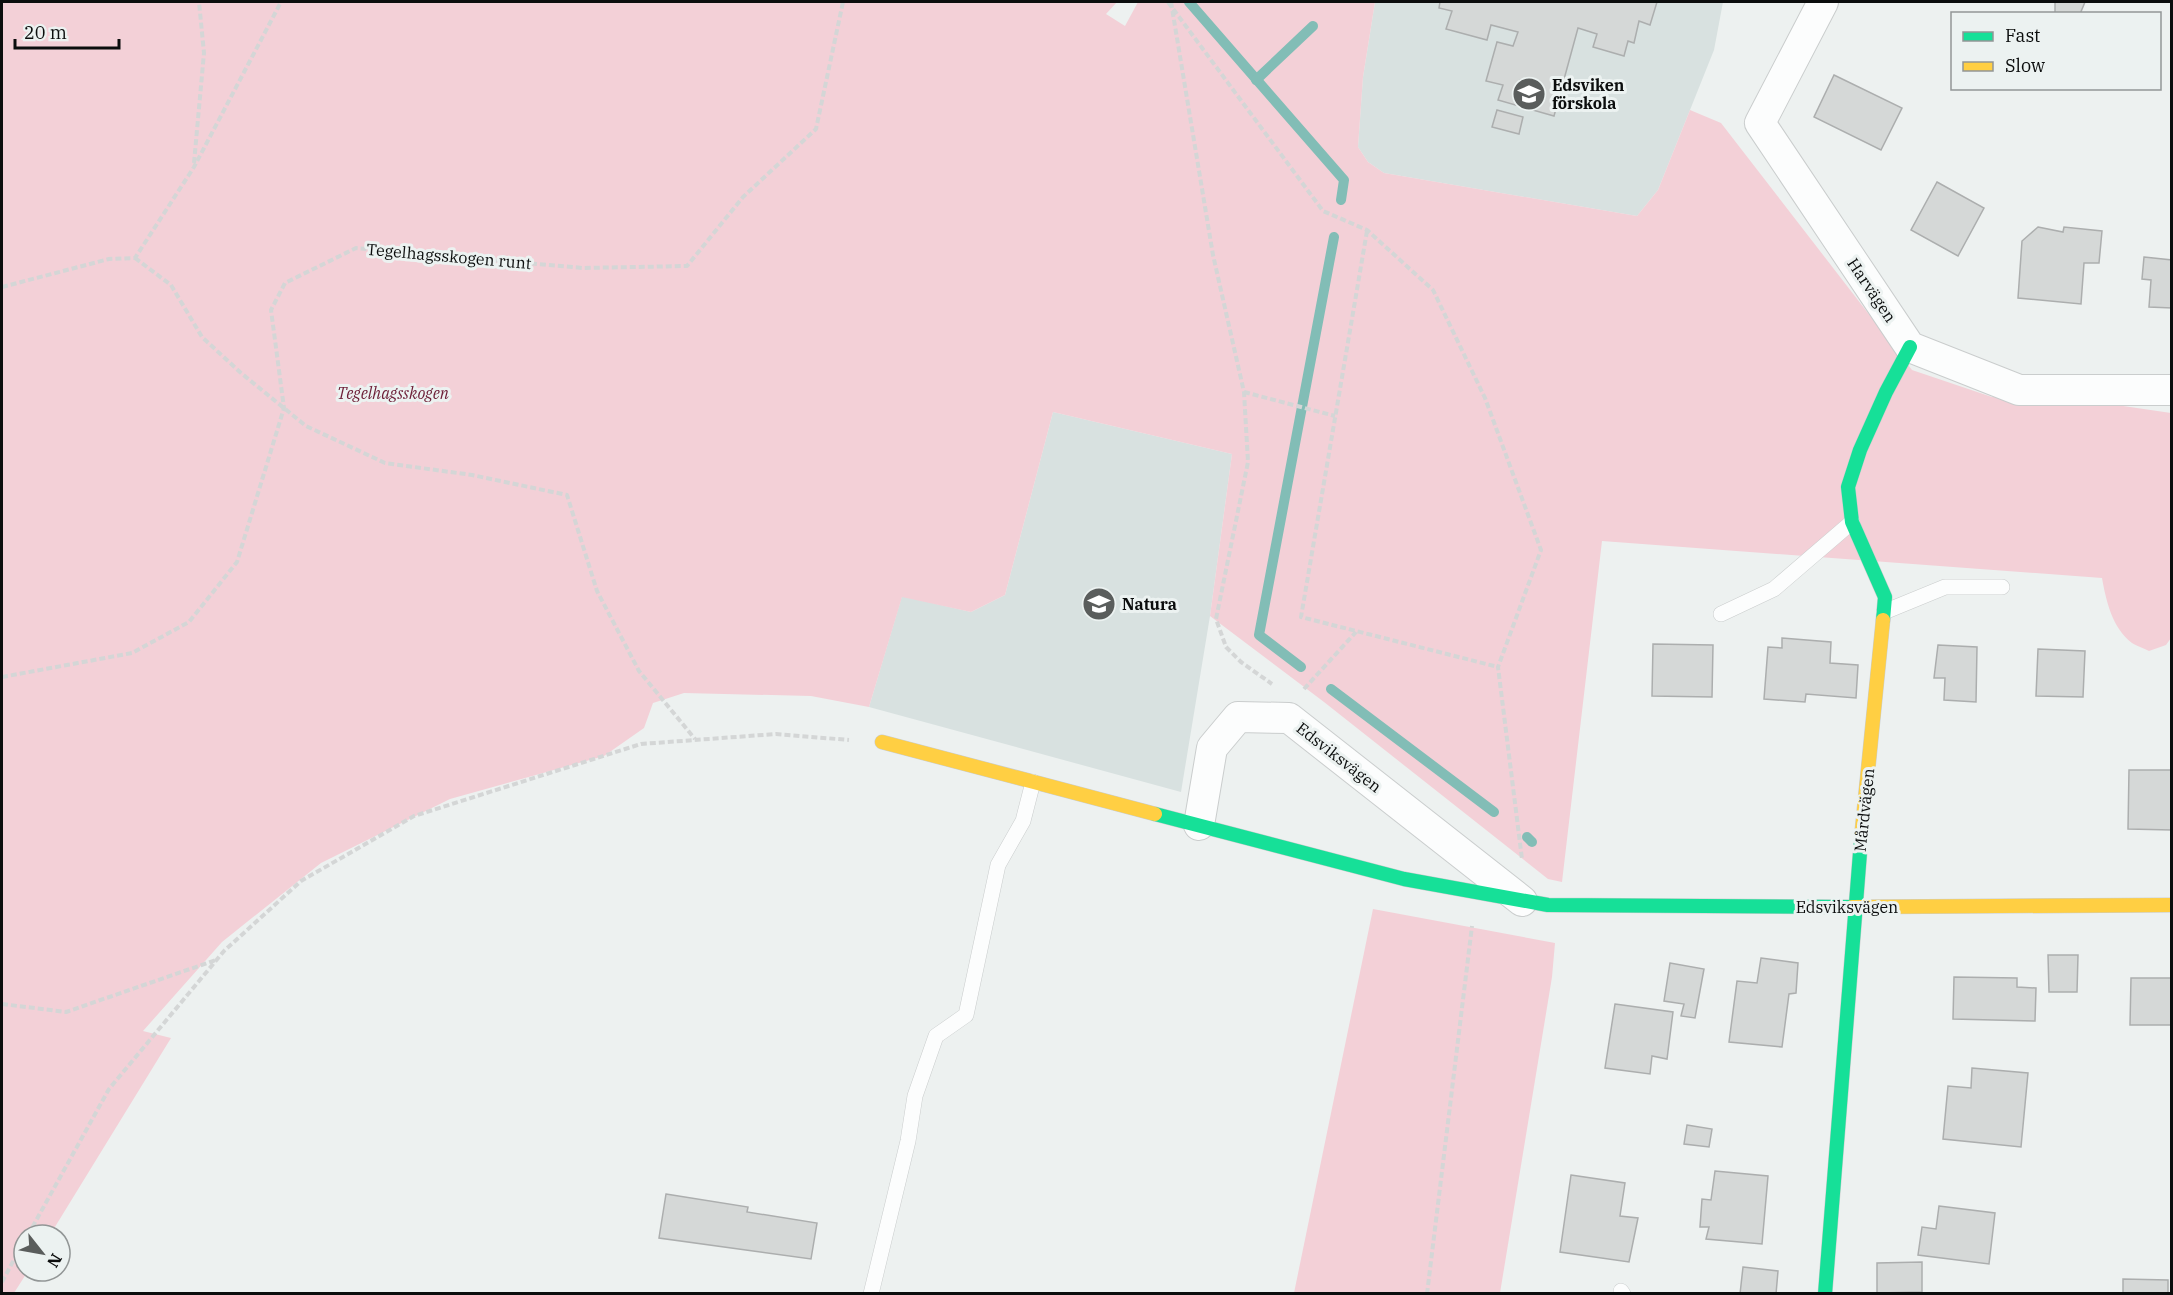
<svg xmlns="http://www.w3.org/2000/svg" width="2173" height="1295" viewBox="0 0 2173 1295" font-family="'IBM Plex Serif',serif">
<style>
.built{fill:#d8e1e0}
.green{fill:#f3d0d7}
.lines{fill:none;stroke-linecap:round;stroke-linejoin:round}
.stream{stroke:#82bdb6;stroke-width:10}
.building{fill:#d5d8d7;stroke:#acaeae;stroke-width:1.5}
.lane-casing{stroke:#cacdcd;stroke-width:16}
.street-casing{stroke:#cacdcd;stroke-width:32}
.fast-casing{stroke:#cacdcd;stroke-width:15}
.slow-casing{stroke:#cacdcd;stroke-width:15}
.path{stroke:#d4d6d6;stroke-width:4;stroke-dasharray:6 3;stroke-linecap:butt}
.lane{stroke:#fcfdfd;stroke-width:15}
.street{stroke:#fcfdfd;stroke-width:30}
.fast{stroke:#16e098;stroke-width:14}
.slow{stroke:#ffcf43;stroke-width:14}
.labels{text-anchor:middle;stroke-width:6;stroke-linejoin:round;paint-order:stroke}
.poi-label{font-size:16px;font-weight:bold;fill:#0b0d0d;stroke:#ecf2f1;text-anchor:start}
.street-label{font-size:16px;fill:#0b0d0d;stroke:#ecf2f1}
.park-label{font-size:16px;font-style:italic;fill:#6c1d36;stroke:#ecf2f1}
</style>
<rect width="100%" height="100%" fill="#edf1f0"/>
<g class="built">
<path d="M1375,2H1723L1714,50L1658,190L1637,216L1384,173L1368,162L1358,147L1363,77Z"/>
<path d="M1053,412L1232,454L1210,616L1181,792L869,707L902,596L971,612L1005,595Z"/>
</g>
<g class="green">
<path d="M2,2H1117L1106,14L1125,26L1138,2H1375L1363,77L1358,147L1368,162L1384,173L1637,216L1658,190L1690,110L1721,123L1912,370L1992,397L2096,402L2171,413V638L2166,645L2149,651C2144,648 2136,646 2132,643C2112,628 2106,600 2102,578L1602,541L1562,882L1548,879L1324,702L1210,616L1232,454L1053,412L1005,595L971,612L902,597L869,707L811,696L684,693L653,703L644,728L604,756L450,799L321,863L222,942L143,1031L171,1038L50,1235H24V1271H28L14,1293L2,1294Z"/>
<path d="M1373,909L1555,943L1552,977L1500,1293H1294Z"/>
</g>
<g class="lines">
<g class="stream">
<path d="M1189,2L1344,180L1341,200"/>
<path d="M1256,80L1313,26"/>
<path d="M1301,667L1259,635L1334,237"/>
<path d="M1331,689L1494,812"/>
<path d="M1527,837L1532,842"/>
</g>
</g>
<g class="building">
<path d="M1440,2H1657L1650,25L1639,21L1634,43L1628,41L1624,56L1593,47L1597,34L1578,28L1554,116L1498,100L1503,85L1486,81L1497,42L1513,46L1518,32L1491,25L1487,40L1446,29L1452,11L1439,8Z"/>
<path d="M2055,2H2085L2080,14H2055Z"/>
<path d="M1834,75L1902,108L1881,150L1814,117Z"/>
<path d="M1497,110L1523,117L1519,134L1492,127Z"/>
<path d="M1937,182L1984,208L1958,256L1911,230Z"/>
<path d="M2038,227L2063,232L2064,227L2102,231L2099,263H2084L2081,304L2018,298L2022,241Z"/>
<path d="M2144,257L2172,260V308L2149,307L2151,280L2142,279Z"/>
<path d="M1782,638L1831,642L1830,663L1858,665L1856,698L1806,694L1805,702L1764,699L1768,647L1782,648Z"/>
<path d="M1653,644L1713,645L1712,697L1652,696Z"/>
<path d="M1938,645L1977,647L1976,702L1944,700L1945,678H1934Z"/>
<path d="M2038,649L2085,651L2083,697L2036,696Z"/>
<path d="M2129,770H2172V830L2128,829Z"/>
<path d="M2048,955H2078L2077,992H2049Z"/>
<path d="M1761,958L1798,963L1796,993L1789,994L1782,1047L1729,1042L1737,981L1757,983Z"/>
<path d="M1670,963L1704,969L1695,1018L1681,1016L1684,1004L1664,1001Z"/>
<path d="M1954,977L2017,978V987L2036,988L2035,1021L1953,1019Z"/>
<path d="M2131,978H2172V1025H2130Z"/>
<path d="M1615,1004L1673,1012L1667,1059L1652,1056L1650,1074L1605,1068Z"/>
<path d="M1972,1068L2028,1073L2021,1147L1943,1139L1948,1086L1971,1088Z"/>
<path d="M1687,1125L1712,1129L1709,1147L1684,1144Z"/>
<path d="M1715,1171L1768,1176L1762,1244L1706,1239L1709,1227H1700L1702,1199L1711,1200Z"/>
<path d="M1571,1175L1625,1183L1620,1216L1638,1218L1629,1262L1560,1252Z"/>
<path d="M666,1194L748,1207L747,1212L817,1223L811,1259L659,1238Z"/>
<path d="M1939,1206L1995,1213L1989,1264L1918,1255L1922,1227L1936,1229Z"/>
<path d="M1922,1262V1292L1877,1293V1263Z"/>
<path d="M1743,1267L1778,1271L1776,1294H1740Z"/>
<path d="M2123,1279L2168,1280V1294H2123Z"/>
</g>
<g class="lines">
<defs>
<g id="lane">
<path d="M1884,612L1945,587H2002"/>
<path d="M1721,614L1774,589L1852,522"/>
<path d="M1621,1291L1623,1294"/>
<path d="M871,1294L908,1141L915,1096L936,1036L966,1015L998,865L1023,821L1033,782"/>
</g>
<g id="street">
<path d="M1823,2L1760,123L1910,347L2019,390H2172"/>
<path d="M1199,825L1212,748L1238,717L1289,718L1522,901"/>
</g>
<g id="fast">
<path d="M1883,620L1885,597L1852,522L1848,487L1860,450L1886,392L1910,347"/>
<path d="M1155,814L1404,879L1548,905L1852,907"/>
<path d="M1825,1294L1861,840"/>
</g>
<g id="slow">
<path d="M882,742L1155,814"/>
<path d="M1861,840L1883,620"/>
<path d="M1852,907L2172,905"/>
</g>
</defs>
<use href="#lane" class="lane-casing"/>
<use href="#street" class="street-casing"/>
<use href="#fast" class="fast-casing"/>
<use href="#slow" class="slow-casing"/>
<g class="path">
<path d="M1168,2L1323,211L1367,230L1433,290L1485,398L1541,550L1498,667L1522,859"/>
<path d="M1171,2L1213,255L1244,392L1248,462L1216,619L1226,647L1241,662L1272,684"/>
<path d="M194,163L204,53L199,2"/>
<path d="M1367,231L1301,617L1498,667"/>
<path d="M135,258L171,285L202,337L241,373L306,426L385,463L472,475L567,495L597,591L639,671L695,739"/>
<path d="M2,287L109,259L135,258L194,167L281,2"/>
<path d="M1244,392L1335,416"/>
<path d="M2,677L132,653L189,622L237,562L284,408L271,310L285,283L356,248L583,268L687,266L743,197L816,129L843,2"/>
<path d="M1304,689L1356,632"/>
<path d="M2,1004L66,1012L216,960"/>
<path d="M28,1235L109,1089L224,951L301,881L414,816L641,744L776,734L849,740"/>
<path d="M2,1282L24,1241"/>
<path d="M1427,1294L1472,926"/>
</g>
<use href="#lane" class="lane"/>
<use href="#street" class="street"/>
<use href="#fast" class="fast"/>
<use href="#slow" class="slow"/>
</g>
<defs>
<symbol id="school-disc" viewBox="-11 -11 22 22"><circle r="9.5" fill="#5a5d5c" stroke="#ecf2f1"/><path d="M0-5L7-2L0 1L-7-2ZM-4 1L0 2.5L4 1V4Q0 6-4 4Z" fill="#fff"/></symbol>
</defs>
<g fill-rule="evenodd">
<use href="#school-disc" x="1510" y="75" width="38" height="38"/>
<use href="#school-disc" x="1080" y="585" width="38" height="38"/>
</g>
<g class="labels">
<g class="poi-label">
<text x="1552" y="91">Edsviken<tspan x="1552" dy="18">förskola</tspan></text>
<text x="1122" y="610">Natura</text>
</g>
<g class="street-label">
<text transform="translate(449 256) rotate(5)" y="6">Tegelhagsskogen runt</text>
<text transform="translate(1872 290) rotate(56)" y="6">Harvägen</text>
<text transform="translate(1339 757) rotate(38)" y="6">Edsviksvägen</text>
<text transform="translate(1864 810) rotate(-84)" y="6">Mårdvägen</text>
<text x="1847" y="913">Edsviksvägen</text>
</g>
<g class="park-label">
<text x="393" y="399">Tegelhagsskogen</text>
</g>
</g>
<rect width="2173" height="1295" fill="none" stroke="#0b0d0d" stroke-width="6"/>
<rect x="1951" y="12" width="210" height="78" fill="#ecf2f1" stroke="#929696" stroke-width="1.5"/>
<rect x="1963" y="32" width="30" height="9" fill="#16e098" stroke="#929696" stroke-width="1.5"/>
<text x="2005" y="42" font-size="18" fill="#0b0d0d">Fast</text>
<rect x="1963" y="62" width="30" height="9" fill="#ffcf43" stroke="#929696" stroke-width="1.5"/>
<text x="2005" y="72" font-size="18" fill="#0b0d0d">Slow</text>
<g transform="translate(42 1253) rotate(121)"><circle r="28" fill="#ecf2f1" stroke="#929696" stroke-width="1.5"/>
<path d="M0-4.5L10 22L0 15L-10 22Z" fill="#5a5d5c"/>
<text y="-9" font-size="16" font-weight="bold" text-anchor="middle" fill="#0b0d0d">N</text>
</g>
<path d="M15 39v9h104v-9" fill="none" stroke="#0b0d0d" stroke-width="3"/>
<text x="24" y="39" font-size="18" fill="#0b0d0d" stroke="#ecf2f1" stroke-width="4.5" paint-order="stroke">20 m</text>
</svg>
